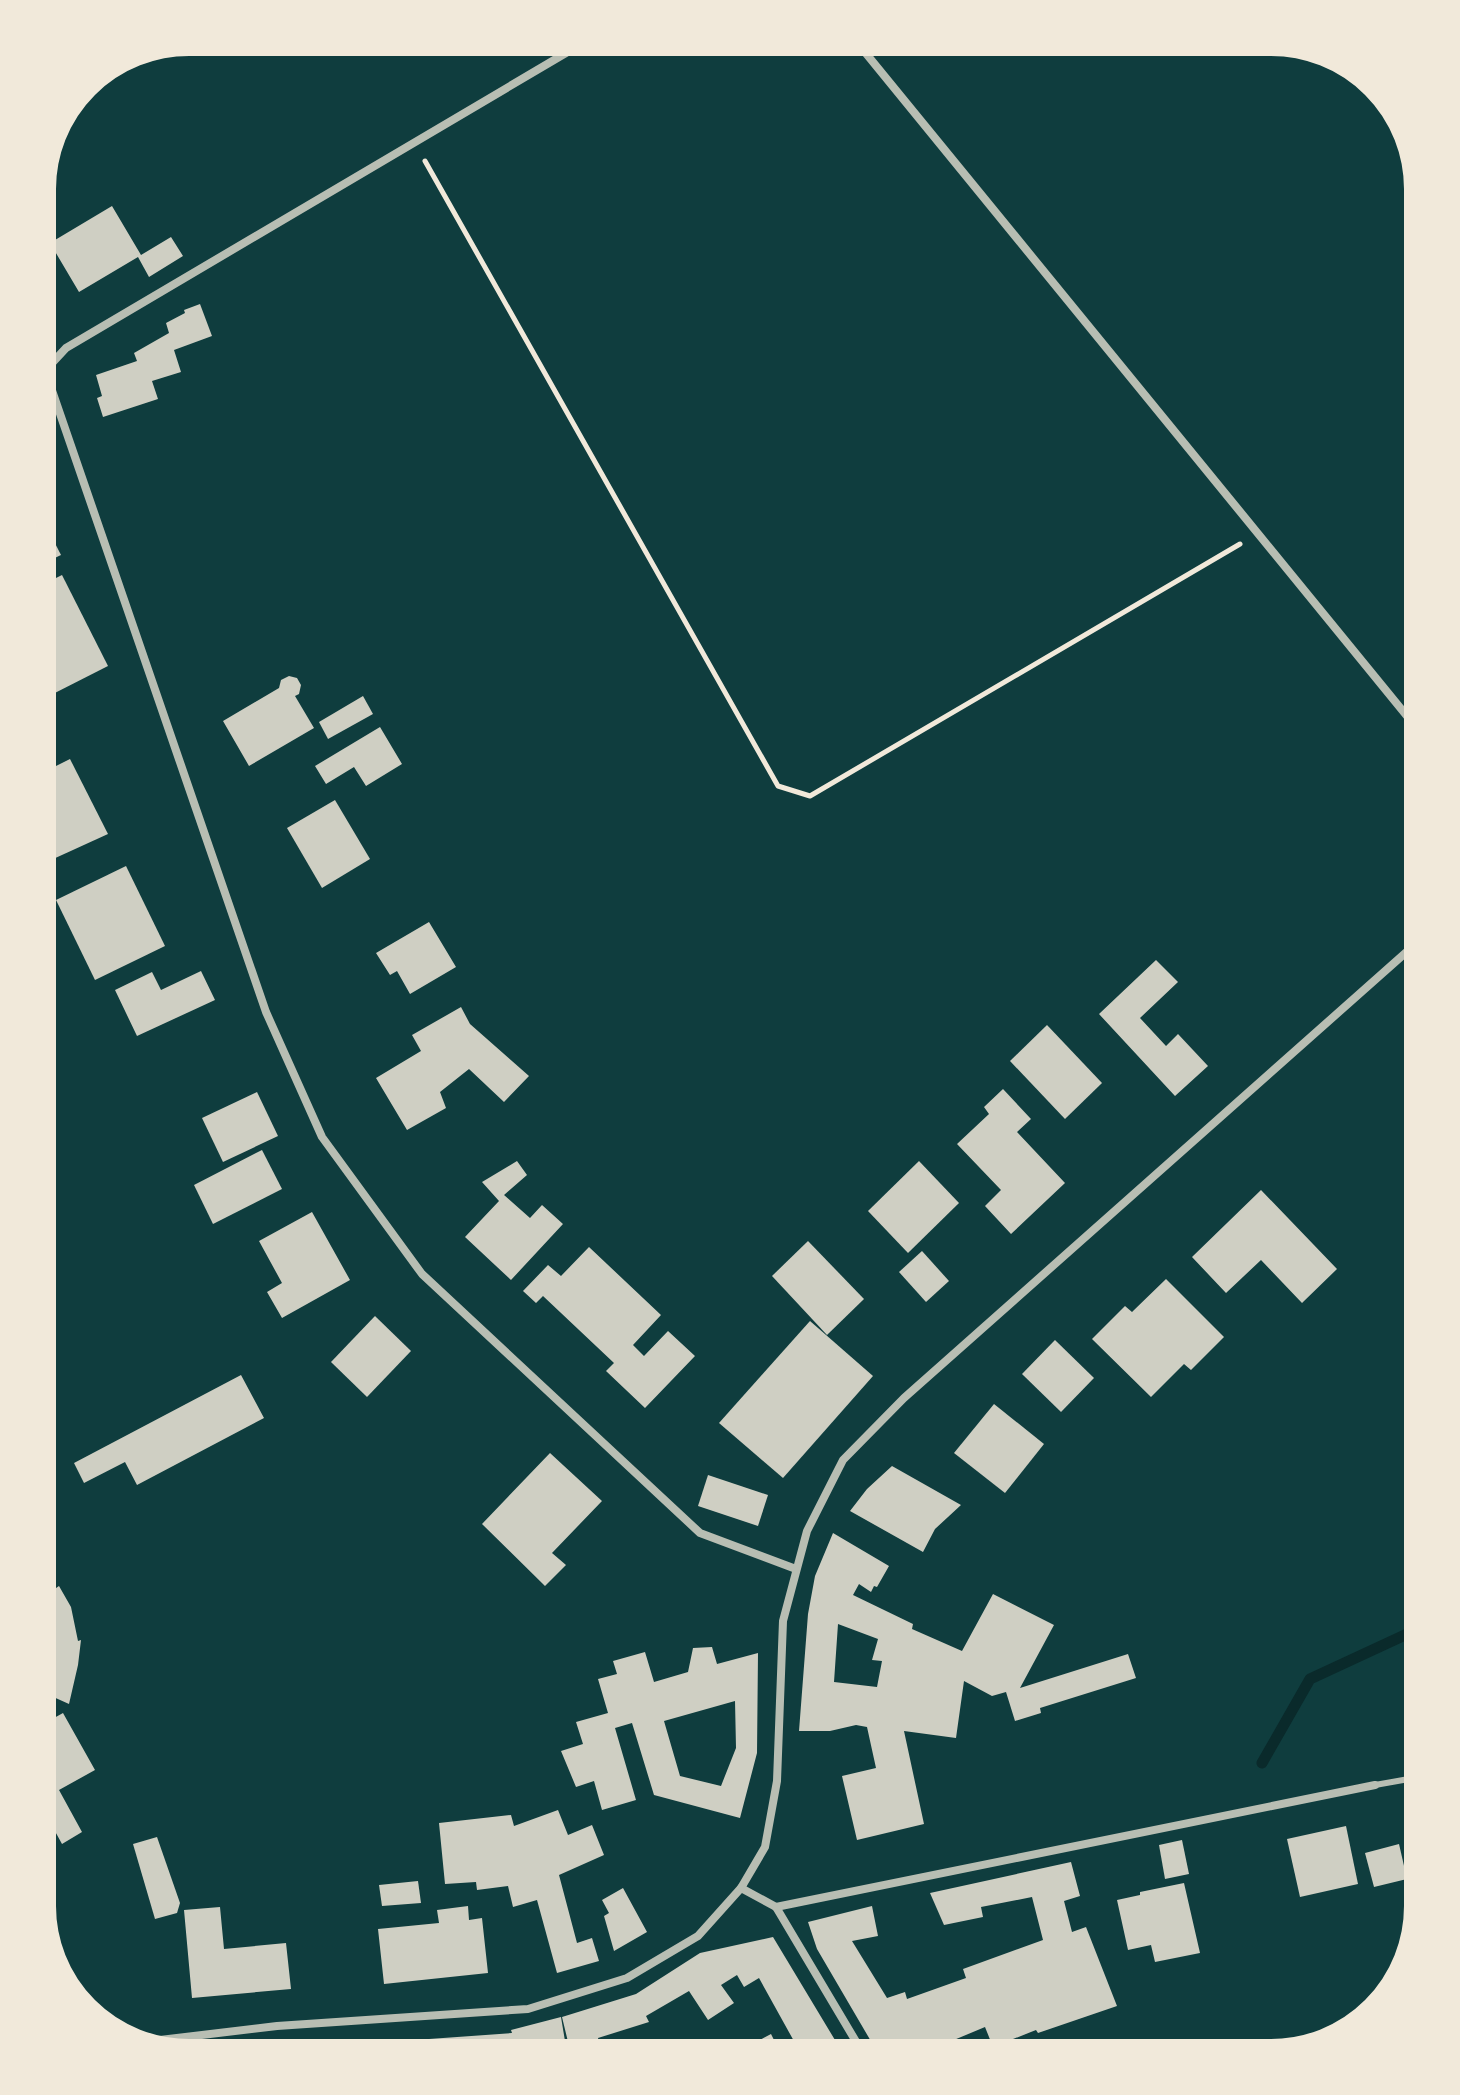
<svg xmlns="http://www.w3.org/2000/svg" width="1460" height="2095" viewBox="0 0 1460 2095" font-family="'Noto Sans',sans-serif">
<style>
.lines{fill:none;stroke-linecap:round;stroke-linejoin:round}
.stream{stroke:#0a2a2b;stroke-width:11}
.building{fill:#cfcfc3;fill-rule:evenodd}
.path{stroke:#f1e9da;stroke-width:5}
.service{stroke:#b8beb3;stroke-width:6}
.minor{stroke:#b8beb3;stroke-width:8}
.rim{fill:none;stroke:#f1e9da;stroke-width:4}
</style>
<rect width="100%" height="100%" fill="#0f3d3e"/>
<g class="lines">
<path class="stream" d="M1262,1763L1310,1679L1420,1628"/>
</g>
<g class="building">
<path d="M112,206L141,255L171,237L183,256L149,277L138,257L79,292L50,243Z"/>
<path d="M200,304L212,336L174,350L181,372L152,381L158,399L103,417L97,398L102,396L96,375L137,361L134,353L169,333L166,323L185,313L184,310Z"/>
<path d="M40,514L61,555L40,565Z"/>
<path d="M62,575L108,666L43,699L40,695V586Z"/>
<path d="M289,676L297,678L301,685L299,694L295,696L314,728L249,766L223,721L279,688L281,680Z"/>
<path d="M363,696L373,714L328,739L319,722Z"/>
<path d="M380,727L402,764L366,786L354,767L326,784L315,766Z"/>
<path d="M70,759L108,834L51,860L40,836V774Z"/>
<path d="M335,800L370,859L322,888L287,828Z"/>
<path d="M126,866L165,946L95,980L56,900Z"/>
<path d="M429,922L456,967L410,994L397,971L390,975L376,953Z"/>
<path d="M1156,960L1178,982L1140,1018L1166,1046L1178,1034L1208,1066L1175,1096L1099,1014Z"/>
<path d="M201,971L215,1000L137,1036L115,990L152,972L161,990Z"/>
<path d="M461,1007L470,1024L529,1076L504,1102L469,1069L440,1092L446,1108L407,1130L376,1078L421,1051L412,1035Z"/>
<path d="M1047,1025L1102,1083L1065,1119L1010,1061Z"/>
<path d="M1003,1089L1031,1119L1017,1132L1065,1183L1011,1234L985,1206L1001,1190L957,1144L989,1114L984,1107Z"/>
<path d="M257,1092L278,1136L223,1162L202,1118Z"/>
<path d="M262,1150L282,1189L213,1224L194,1185Z"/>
<path d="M517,1161L527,1175L504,1195L530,1218L542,1205L563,1224L511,1280L465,1237L499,1201L482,1182Z"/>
<path d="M919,1161L959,1203L908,1253L868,1211Z"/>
<path d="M1261,1190L1337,1269L1302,1303L1261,1260L1226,1293L1192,1257Z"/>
<path d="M312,1212L350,1280L282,1318L267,1292L282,1283L259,1241Z"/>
<path d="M808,1241L864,1299L827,1335L772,1276Z"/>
<path d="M589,1247L661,1315L633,1345L644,1356L668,1331L695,1356L645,1408L606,1371L614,1363L543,1296L536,1303L523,1291L548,1265L561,1276Z"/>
<path d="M922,1251L949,1281L926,1302L899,1272Z"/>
<path d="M1166,1279L1224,1337L1191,1370L1184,1364L1151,1397L1092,1339L1125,1306L1132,1312Z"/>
<path d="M375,1316L411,1351L367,1397L331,1362Z"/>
<path d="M810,1321L873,1376L783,1478L719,1423Z"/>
<path d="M1055,1340L1094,1378L1061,1412L1022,1374Z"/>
<path d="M241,1375L264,1418L137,1485L125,1462L84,1483L74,1463Z"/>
<path d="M994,1404L1044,1444L1005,1493L954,1453Z"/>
<path d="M550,1453L602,1501L552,1553L566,1565L545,1586L482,1524Z"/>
<path d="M892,1466L961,1505L935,1529L923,1552L850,1511L867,1489Z"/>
<path d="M708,1475L768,1495L758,1526L698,1506Z"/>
<path d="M833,1533L889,1566L877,1587L874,1586L871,1592L859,1584L853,1595L913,1624L912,1629L962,1651L993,1594L1054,1625L1020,1688L1128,1654L1136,1678L1040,1708L1041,1713L1015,1721L1006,1692L992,1696L964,1681L956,1738L904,1731L924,1824L857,1840L842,1776L876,1768L867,1727L856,1725L830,1731H799L808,1614L815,1576ZM838,1624L878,1639L872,1660L882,1661L877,1687L834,1682Z"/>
<path d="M59,1586L71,1607L78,1641L81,1640L78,1665L69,1704L40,1691V1599Z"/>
<path d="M712,1647L717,1664L758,1653L757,1753L740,1818L654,1795L632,1723L615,1728L636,1800L602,1810L594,1781L576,1787L561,1751L583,1744L576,1722L608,1713L598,1679L617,1674L613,1661L645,1652L654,1682L688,1672L693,1648ZM735,1701L736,1748L721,1786L680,1776L664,1721Z"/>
<path d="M63,1713L95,1770L59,1790L82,1832L62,1844L40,1804V1714L45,1723Z"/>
<path d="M558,1810L568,1835L592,1825L604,1855L559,1875L577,1943L592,1938L599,1961L557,1973L537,1900L513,1907L508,1886L477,1890L476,1882L445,1884L439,1823L511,1815L514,1826Z"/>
<path d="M1346,1826L1358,1884L1300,1897L1287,1839Z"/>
<path d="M157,1837L180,1903L177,1913L155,1919L133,1844Z"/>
<path d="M1182,1840L1189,1874L1165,1879L1159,1845Z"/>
<path d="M1399,1844L1407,1879L1374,1887L1365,1853Z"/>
<path d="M1071,1862L1080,1896L1064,1901L1072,1932L1086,1927L1117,2006L1038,2033L1036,2030L993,2047L985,2027L918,2055H879L817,1949L808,1922L872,1906L878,1936L852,1941L887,1998L905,1992L907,1999L966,1978L963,1969L1043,1940L1032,1897L981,1907L983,1917L944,1925L930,1893Z"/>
<path d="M418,1881L421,1903L382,1906L379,1885Z"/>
<path d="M1184,1883L1200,1953L1155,1962L1151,1945L1128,1950L1117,1900L1140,1895V1892Z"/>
<path d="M623,1888L647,1932L614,1951L604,1916L609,1913L602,1900Z"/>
<path d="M468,1906L469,1920L482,1918L488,1973L384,1984L378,1929L439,1923L437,1910Z"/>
<path d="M220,1907L224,1949L286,1943L291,1989L192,1998L184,1910Z"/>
<path d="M773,1937L841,2050L835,2055H758L752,2044L771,2034L780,2052L795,2043L759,1978L744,1987L737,1975L721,1985L734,2003L708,2020L689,1991L646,2016L649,2022L598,2038L601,2052L591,2055H430L429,2039L512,2033L511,2030L561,2017L566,2047L569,2046L562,2017L636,1994L700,1953Z"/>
<path d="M428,2042L429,2055H288L307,2050Z"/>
</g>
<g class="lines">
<path class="path" d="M425,161L778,786L810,796L1240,544"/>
<g class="service">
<path d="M40,1509L51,1503"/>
<path d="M1375,1785L1420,1777"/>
</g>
<g class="minor">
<path d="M855,40L1420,732"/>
<path d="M46,373L266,1012L322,1137L422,1274L700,1533L796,1569"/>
<path d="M40,376L66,348L588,40"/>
<path d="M741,1888L776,1907L864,2055"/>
<path d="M776,1907L1375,1785"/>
<path d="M133,2041L160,2040L277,2026L528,2009L627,1978L698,1936L741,1888L765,1847L777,1781L783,1621L807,1531L843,1460L904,1398L1420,940"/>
</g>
</g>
<path d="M0 0H1460V2095H0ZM189 54H1271A135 135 0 0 1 1406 189V1906A135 135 0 0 1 1271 2041H189A135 135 0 0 1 54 1906V189A135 135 0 0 1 189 54Z" fill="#f1e9da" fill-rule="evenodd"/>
<path class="rim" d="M189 54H1271A135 135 0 0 1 1406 189V1906A135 135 0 0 1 1271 2041H189A135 135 0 0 1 54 1906V189A135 135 0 0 1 189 54Z"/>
</svg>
